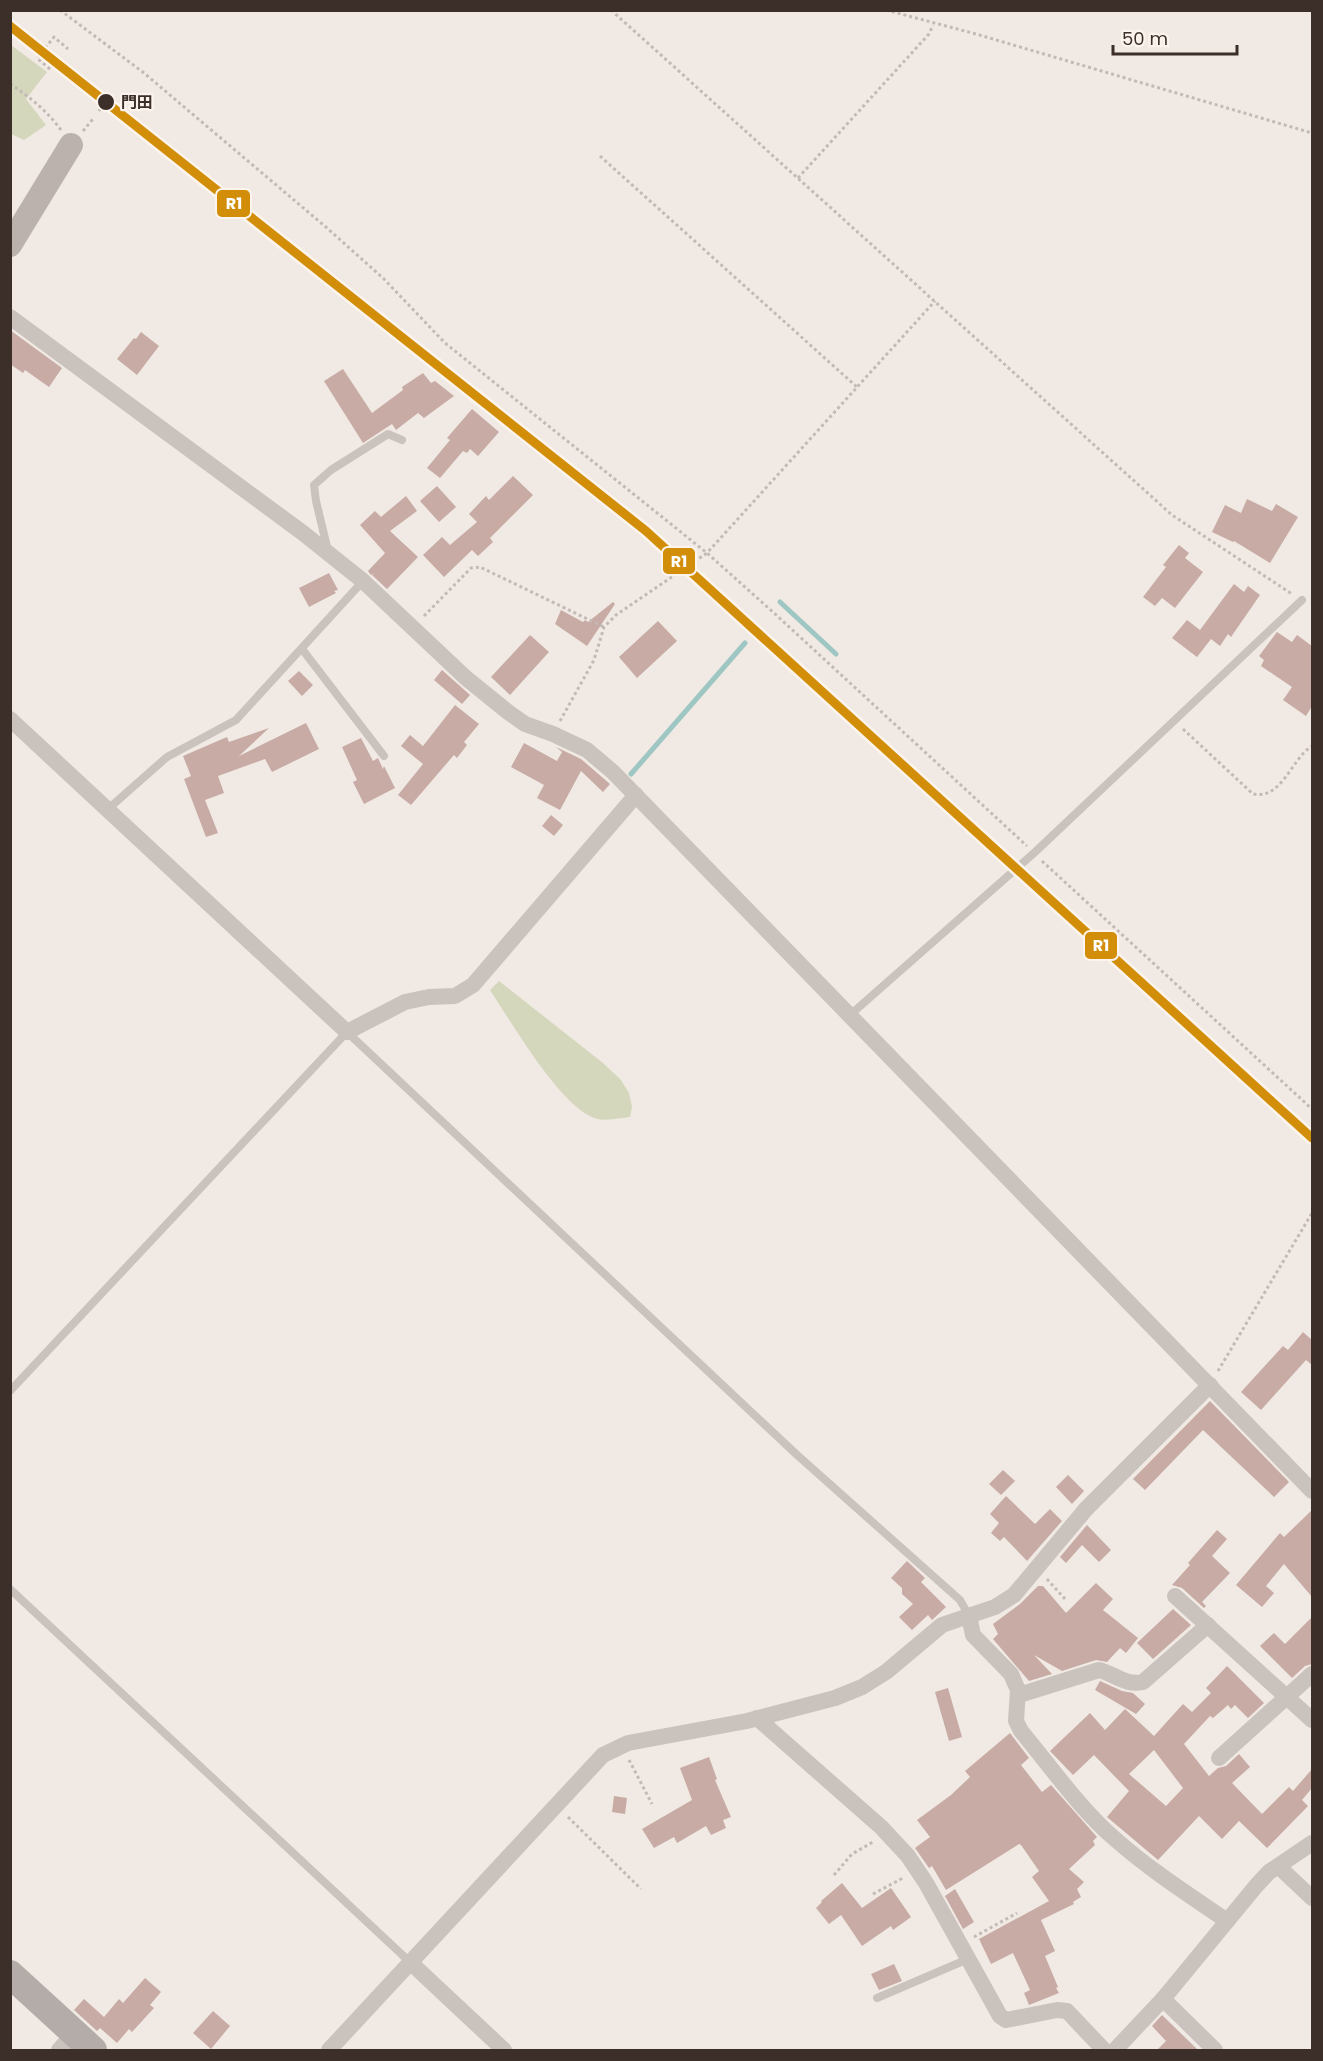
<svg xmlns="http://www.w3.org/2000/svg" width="1323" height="2061" viewBox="0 0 1323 2061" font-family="Poppins,'Noto Sans JP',sans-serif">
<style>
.green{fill:#d4d7bc}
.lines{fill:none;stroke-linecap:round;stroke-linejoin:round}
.stream{stroke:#9ec6c3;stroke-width:5}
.building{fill:#c7aba4;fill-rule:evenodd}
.path{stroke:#c3bab5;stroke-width:3;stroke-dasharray:3 3;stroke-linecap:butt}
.service{stroke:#cac2bd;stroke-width:8}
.minor{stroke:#cac2bd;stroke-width:16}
.secondary{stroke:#bbb2ad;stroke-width:24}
.trunk{stroke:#b4aca8;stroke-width:28}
.rail-1-casing{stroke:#fcf4ed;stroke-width:14}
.rail-1{stroke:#d28e08;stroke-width:9}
.stop-dot{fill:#3c2e29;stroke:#fcf4ed;stroke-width:2}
.labels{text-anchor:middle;stroke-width:4.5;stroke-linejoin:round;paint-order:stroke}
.stop-label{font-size:16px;font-weight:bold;fill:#3c2e29;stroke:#fcf4ed;text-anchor:start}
.line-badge{stroke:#fcf4ed;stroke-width:2}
.badge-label{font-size:16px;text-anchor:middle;font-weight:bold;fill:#fff}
</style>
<rect width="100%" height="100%" fill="#f1eae4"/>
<g class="green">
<path d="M11,45L47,72L26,99L46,125L24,140L11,134Z"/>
<path d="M499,981L603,1063L621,1080L629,1093L632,1107L630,1117C621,1118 607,1121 598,1119C563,1112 510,1020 490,990Z"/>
</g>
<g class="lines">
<g class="stream">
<path d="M780,602L836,654"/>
<path d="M631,774L745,643"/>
</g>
</g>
<g class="building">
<path d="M10,330L62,368L49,387L25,370L23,373L10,364Z"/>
<path d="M141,332L159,346L137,375L117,359L134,338L136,339Z"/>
<path d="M343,369L372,413L403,390L402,387L423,373L431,383L435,381L454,396L424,418L418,413L396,430L392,424L363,443L324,381Z"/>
<path d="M472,409L499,432L478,456L470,449L467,453L463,451L440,478L427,468L450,440L447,438Z"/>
<path d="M513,476L533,495L490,538L493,542L478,556L472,550L444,577L423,555L442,537L450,545L477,522L469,514L486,496L489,500Z"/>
<path d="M437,486L456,507L439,522L420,501Z"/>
<path d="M406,496L417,511L390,531L418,557L387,589L372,575L375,573L371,575L368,571L385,553L360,525L375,511L381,517Z"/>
<path d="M1247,499L1272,511L1276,504L1298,517L1270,563L1234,541L1233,542L1212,532L1225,505L1241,513Z"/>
<path d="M1179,545L1189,553L1185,558L1203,572L1175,608L1162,598L1155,606L1143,597L1166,567L1163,565Z"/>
<path d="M329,573L338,590L334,591L336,593L309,607L299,588Z"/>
<path d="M1234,584L1244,592L1248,586L1260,595L1231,637L1228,634L1220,646L1211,639L1197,657L1172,638L1187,620L1200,630Z"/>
<path d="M613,602L615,604L587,646L555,624L561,610L583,622L585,620L588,622Z"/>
<path d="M658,621L677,641L637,678L619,657Z"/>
<path d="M1277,632L1292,642L1297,635L1312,646V706L1306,716L1283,700L1292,687L1261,666L1264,660L1259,656Z"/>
<path d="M530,635L549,652L510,695L491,677Z"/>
<path d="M442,670L470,695L462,704L434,680Z"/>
<path d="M299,671L313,685L302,696L288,681Z"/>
<path d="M455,705L479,724L464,742L467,745L457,758L454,755L411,805L398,795L423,764L401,746L410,735L423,746Z"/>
<path d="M306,723L319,749L272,772L265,759L218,776L224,793L205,800L218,833L206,837L184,779L191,776L183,756L227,737L229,742L269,728L239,756Z"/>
<path d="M361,738L373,761L378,758L383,769L384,766L395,788L364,804L353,782L357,780L342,747Z"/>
<path d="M524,743L557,761L562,752L556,747L581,759L610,784L603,792L581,771L560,810L537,798L544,785L511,767Z"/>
<path d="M551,815L563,825L554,836L542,826Z"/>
<path d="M1303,1332L1312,1340V1365L1306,1360L1261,1410L1241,1392L1283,1346L1288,1350Z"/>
<path d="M1210,1401L1289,1482L1274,1497L1203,1430L1145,1490L1133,1479Z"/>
<path d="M1003,1470L1015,1481L1001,1495L989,1484Z"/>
<path d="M1068,1475L1084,1491L1072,1504L1056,1487Z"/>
<path d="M1006,1496L1035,1524L1050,1509L1062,1521L1027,1561L1004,1537L1000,1541L991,1533L999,1523L990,1514Z"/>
<path d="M1312,1510V1597L1284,1564L1266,1586L1274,1593L1262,1607L1236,1585L1280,1533L1284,1537Z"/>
<path d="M1087,1525L1111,1550L1099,1562L1082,1545L1066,1563L1060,1557Z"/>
<path d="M1217,1530L1227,1539L1212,1556L1230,1573L1202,1602L1206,1606L1204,1608L1182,1588L1172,1585L1190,1565L1188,1563Z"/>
<path d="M907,1561L925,1578L921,1582L946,1607L932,1620L928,1615L912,1630L899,1617L913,1604L902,1594V1588L891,1578Z"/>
<path d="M1096,1583L1113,1599L1103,1610L1138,1638L1126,1653L1120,1648L1107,1662L1096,1660L1062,1671L1034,1655L1052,1674L1029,1681L993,1639L998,1634L993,1624L1020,1604L1038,1586H1043L1066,1613Z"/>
<path d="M1173,1609L1191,1625L1153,1659L1137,1643Z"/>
<path d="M1312,1617V1664L1305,1666L1292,1678L1260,1646L1274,1633L1285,1644Z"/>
<path d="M1227,1666L1264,1703L1248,1718L1235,1705L1231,1709L1228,1705L1213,1718L1210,1716L1184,1744L1209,1776L1218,1768L1226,1766L1239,1754L1250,1767L1232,1783L1262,1814L1289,1787L1293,1791L1312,1769V1788L1302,1800L1308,1806L1267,1848L1239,1821L1222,1839L1199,1816L1158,1860L1107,1817L1129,1791L1094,1755L1073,1775L1050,1751L1090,1713L1105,1730L1125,1709L1154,1736L1183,1704L1192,1712L1211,1693L1206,1688ZM1154,1750L1183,1788L1166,1806L1129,1774Z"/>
<path d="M1100,1681L1122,1691L1133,1693L1145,1704L1136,1714L1095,1690Z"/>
<path d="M948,1688L962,1737L949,1741L935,1692Z"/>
<path d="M1010,1733L1029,1758L1021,1765L1042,1792L1051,1785L1097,1837L1093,1841L1095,1845L1069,1869L1084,1882L1077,1889L1081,1897L1073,1902L1074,1904L1041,1920L1055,1951L1045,1956L1058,1987L1056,1988L1059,1993L1029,2005L1024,1993L1030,1990L1013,1953L991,1964L979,1939L1049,1901L1032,1877L1039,1871L1021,1845L1019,1844L946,1890L932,1866L929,1868L915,1848L930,1837L917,1820L951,1795L970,1777L965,1771Z"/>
<path d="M709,1757L717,1779L715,1780L731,1817L723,1820L726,1828L711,1835L706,1826L677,1843L674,1837L654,1848L642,1829L692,1800L680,1768Z"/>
<path d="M614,1796L627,1798L625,1814L612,1812Z"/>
<path d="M842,1883L862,1908L891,1888L911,1917L893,1930L891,1926L862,1946L841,1915L829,1924L816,1908L822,1902L821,1901Z"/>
<path d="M955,1889L974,1922L963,1929L945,1896Z"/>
<path d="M894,1964L902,1981L879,1990L871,1974Z"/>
<path d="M145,1978L161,1992L150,2005L154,2008L132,2032L129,2029L117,2043L100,2028L97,2031L74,2010L84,1999L104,2017L119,1999L123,2003Z"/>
<path d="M213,2011L230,2026L211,2049L193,2033Z"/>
<path d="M1162,2015L1198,2050H1157L1166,2041L1152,2026Z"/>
</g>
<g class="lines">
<g class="path">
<path d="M60,10L144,73L327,228L383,278L445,343L707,553L774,613L1027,846"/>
<path d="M611,10L1172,515L1292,594"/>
<path d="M886,10L976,34L1312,133"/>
<path d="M50,69L37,58L54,37L68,49"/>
<path d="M10,84C29,96 48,112 61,130"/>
<path d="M99,111L100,109"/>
<path d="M83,131L93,119"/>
<path d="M600,156L857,387"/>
<path d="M798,178L929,34L933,25"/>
<path d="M424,616L471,568L480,567L604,627"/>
<path d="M560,721L594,660L604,627L616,615L707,553L935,301"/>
<path d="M1183,729L1253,794C1282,800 1291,759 1312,746"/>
<path d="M1042,861L1312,1109"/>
<path d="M1218,1371L1312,1213"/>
<path d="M1047,1579L1065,1599"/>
<path d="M629,1760L652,1804"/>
<path d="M568,1817L641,1889"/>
<path d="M834,1875L852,1854L873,1842"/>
<path d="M873,1894L903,1878"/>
<path d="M974,1937L1017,1913"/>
</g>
<g class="service">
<path d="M328,551L316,501L314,485L331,470L388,434L402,440"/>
<path d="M302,649L384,756"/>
<path d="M108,809L167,757L236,720L363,581"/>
<path d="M850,1015L1034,853L1302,600"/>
<path d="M10,1391L347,1032L796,1454L960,1600L969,1616"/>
<path d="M10,1589L411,1963"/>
<path d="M877,1998L968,1959"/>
</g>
<g class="minor">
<path d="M10,317L303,533L363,581L466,678L508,712L525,724L553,734L587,750L613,772L1312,1491"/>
<path d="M10,719L347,1032L405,1002L429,997L455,996L473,985L636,795"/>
<path d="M1175,1596L1312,1720"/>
<path d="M969,1616L973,1635L1011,1674L1018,1690L1016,1721L1021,1731C1050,1766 1081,1810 1115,1839C1150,1870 1189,1895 1227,1921"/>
<path d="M1019,1695L1099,1670C1115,1674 1126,1686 1143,1682L1208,1625"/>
<path d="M757,1718L881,1827L908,1856L926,1883L1000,2016L1006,2020L1057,2010L1067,2011L1104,2050"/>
<path d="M1219,1758L1312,1674"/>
<path d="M1278,1866L1312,1898"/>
<path d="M411,1963L504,2050"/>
<path d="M1163,1999L1215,2050"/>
<path d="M59,2050L74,2033"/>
<path d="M329,2050L603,1755L628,1743L747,1721L835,1698L862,1687L886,1672L942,1625L995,1607L1014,1595L1086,1509L1210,1385"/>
<path d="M1115,2050L1163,1999L1256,1886L1269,1872L1312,1843"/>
</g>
<path class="secondary" d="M10,245L71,145"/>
<path class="trunk" d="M10,1974L93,2050"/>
<defs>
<path id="rail-1" d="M10,26L646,531L1312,1138"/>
</defs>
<use href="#rail-1" class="rail-1-casing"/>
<use href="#rail-1" class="rail-1"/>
</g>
<circle class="stop-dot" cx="106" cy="102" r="9"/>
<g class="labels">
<g class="stop-label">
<text x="121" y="108">門田</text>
</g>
</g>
<g class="line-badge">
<rect x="216" y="189" width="35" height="29" rx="6" fill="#d28e08"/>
<rect x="662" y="547" width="34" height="28" rx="6" fill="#d28e08"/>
<rect x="1084" y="931" width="34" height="29" rx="6" fill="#d28e08"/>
</g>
<g class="badge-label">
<text x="234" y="209">R1</text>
<text x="679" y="567">R1</text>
<text x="1101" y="951">R1</text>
</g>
<rect width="1323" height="2061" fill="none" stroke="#3c2e29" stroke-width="24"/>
<path d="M1113 45v9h124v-9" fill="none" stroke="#3c2e29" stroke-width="3"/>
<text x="1122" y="45" font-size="18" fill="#3c2e29" stroke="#fcf4ed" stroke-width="4.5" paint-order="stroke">50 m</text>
</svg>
